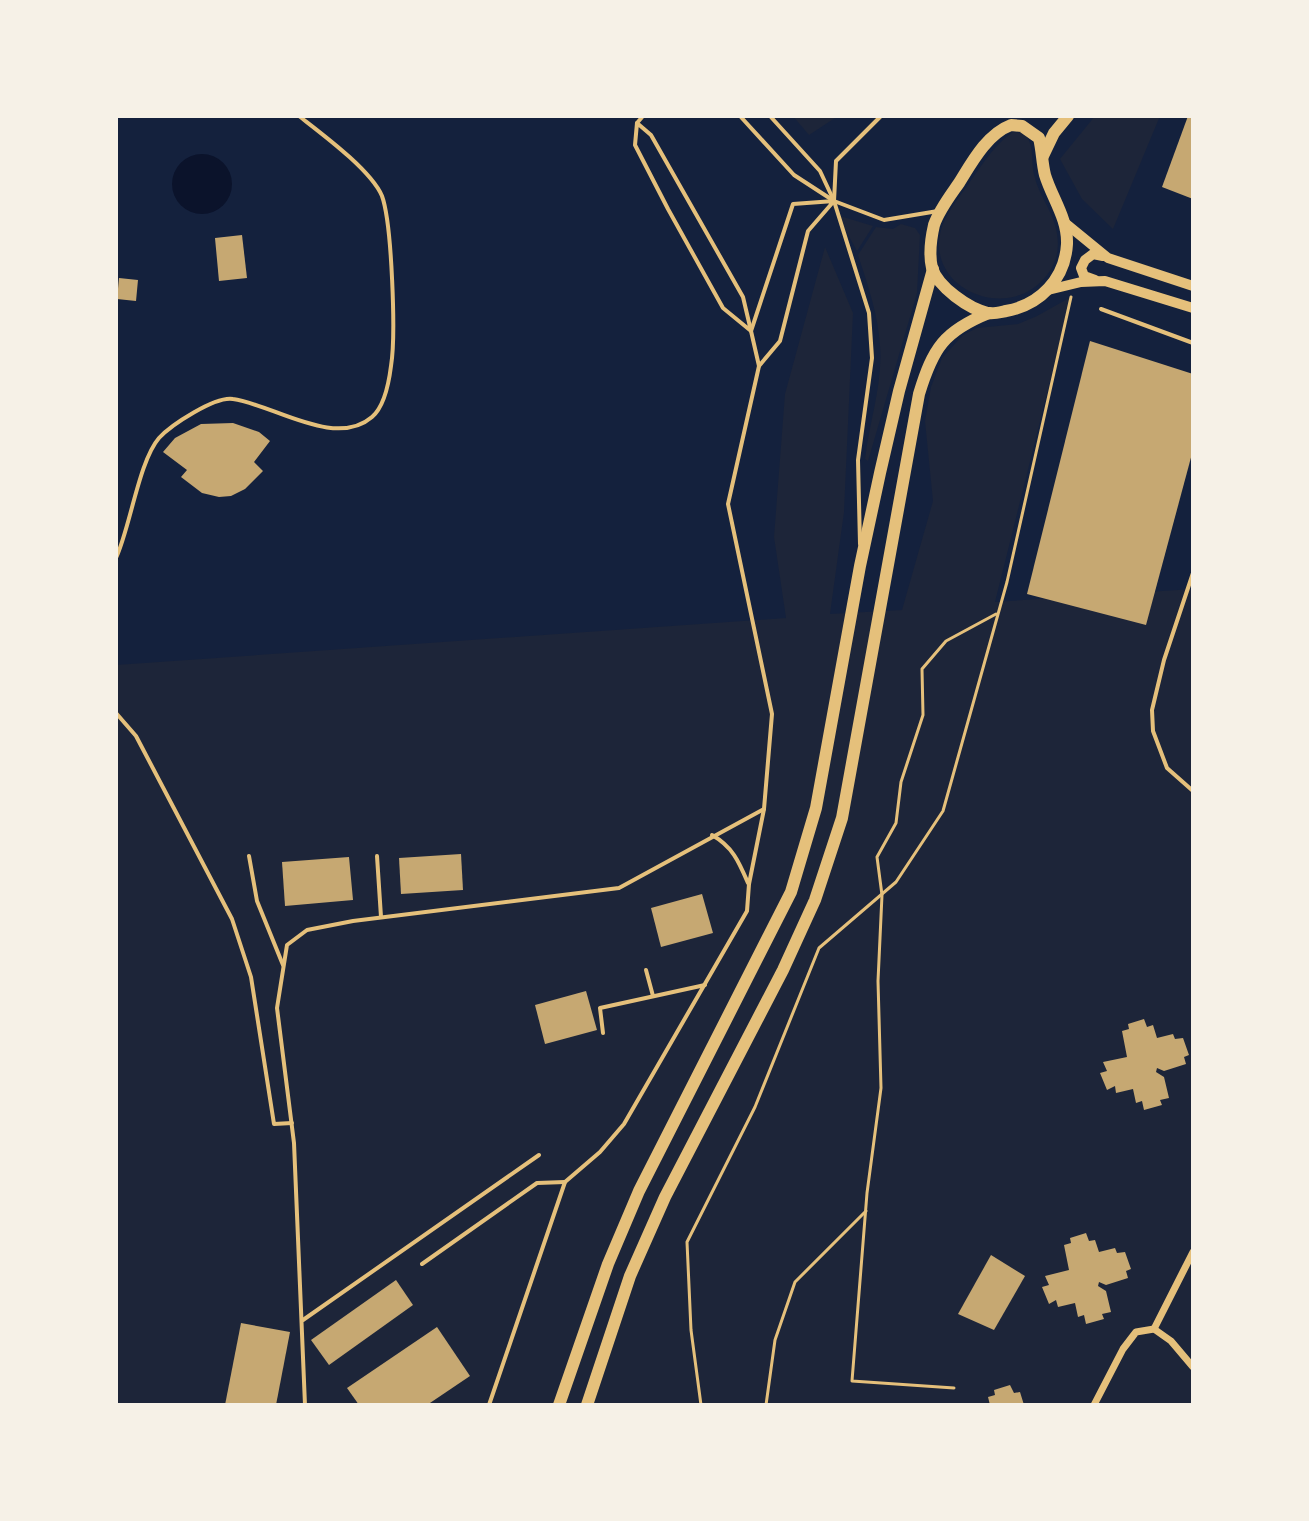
<svg xmlns="http://www.w3.org/2000/svg" width="1309" height="1521" viewBox="0 0 1309 1521" font-family="'Work Sans',sans-serif">
<style>
.green{fill:#1d2539}
.water{fill:#0b132b}
.building{fill:#c6a872}
.lines{fill:none;stroke-linecap:round;stroke-linejoin:round}
.path{stroke:#e5c07b;stroke-width:3}
.service{stroke:#e5c07b;stroke-width:4}
.minor{stroke:#e5c07b;stroke-width:7}
.secondary{stroke:#e5c07b;stroke-width:10}
.trunk{stroke:#e5c07b;stroke-width:12}
</style>
<rect width="100%" height="100%" fill="#14213d"/>
<g class="green">
<path d="M793,116H838L809,135Z"/>
<path d="M1095,116H1160L1113,229L1082,199L1060,159Z"/>
<path d="M1013,132L1023,133C1036,143 1030,163 1035,178C1038,190 1045,201 1050,212C1060,233 1062,256 1047,275C1010,324 925,290 941,230C945,216 954,204 962,193C978,172 991,147 1013,132Z"/>
<path d="M840,216L873,226L857,251L840,220Z"/>
<path d="M901,224L915,228L920,235L917,293L868,461L865,459C869,423 883,383 880,346C878,314 868,286 858,255L876,227L893,229Z"/>
<path d="M825,247L853,313L844,512L830,614L902,610L933,501L925,421L931,387L942,358L963,335L977,328L1018,324L1037,316L1071,297L995,602L1193,589V1405H116V665L786,618L774,537L785,394Z"/>
</g>
<circle class="water" cx="202" cy="184" r="30"/>
<g class="building">
<path d="M1188,116H1193V199L1162,187Z"/>
<path d="M242,235L247,278L219,281L215,238Z"/>
<path d="M119,278L138,280L136,301L117,299Z"/>
<path d="M1090,341L1193,374V450L1146,625L1027,594Z"/>
<path d="M233,423L259,432L270,441L254,462L263,471L245,489L231,496L219,497L202,493L181,477L187,470L163,452L175,438L201,424Z"/>
<path d="M461,854L463,890L401,894L399,858Z"/>
<path d="M349,857L353,900L285,906L282,862Z"/>
<path d="M702,894L713,933L661,947L651,908Z"/>
<path d="M586,991L597,1030L545,1044L535,1005Z"/>
<path d="M1144,1019L1147,1027L1153,1025L1157,1038L1173,1034L1175,1039L1183,1038L1189,1055L1184,1057L1186,1064L1164,1071L1157,1068L1156,1072L1164,1077L1169,1098L1160,1100L1162,1105L1144,1110L1142,1101L1136,1103L1133,1089L1116,1093L1115,1086L1107,1090L1100,1073L1107,1071L1103,1062L1127,1057L1122,1031L1129,1029L1128,1024Z"/>
<path d="M1086,1233L1089,1241L1095,1240L1099,1252L1115,1248L1117,1253L1125,1252L1131,1269L1126,1271L1128,1278L1106,1285L1099,1282L1098,1286L1106,1291L1111,1312L1102,1314L1104,1319L1086,1324L1084,1315L1078,1317L1075,1303L1058,1307L1056,1300L1049,1304L1042,1287L1049,1285L1045,1276L1069,1270L1064,1245L1071,1243L1070,1238Z"/>
<path d="M991,1255L1025,1276L994,1330L958,1314Z"/>
<path d="M396,1280L413,1305L329,1365L311,1340Z"/>
<path d="M241,1323L290,1332L276,1405H225Z"/>
<path d="M437,1327L470,1376L427,1405H359L347,1388Z"/>
<path d="M1010,1385L1014,1393L1020,1392L1024,1405H990L988,1397L995,1395L994,1390Z"/>
</g>
<g class="lines">
<g class="path">
<path d="M954,1388L852,1381L867,1193L881,1088L878,981L882,895L877,857L896,823L901,782L923,715L922,669L946,641L996,614"/>
<path d="M701,1405L691,1330L687,1242L755,1107L819,948L896,882L943,811L1007,582L1071,297"/>
<path d="M766,1405L775,1340L795,1282L866,1211"/>
</g>
<g class="service">
<path d="M740,116L794,175L834,201L884,220L938,211"/>
<path d="M770,116L820,171L834,201L869,313L872,358L858,460L860,544"/>
<path d="M637,123L651,135L743,297L751,331L723,308L668,209L635,145Z"/>
<path d="M637,123L643,116"/>
<path d="M834,201L793,204L751,331L759,366L780,341L808,231L834,201L836,161L881,116"/>
<path d="M1101,309L1193,343"/>
<path d="M116,558C130,528 139,461 159,438C171,425 215,396 233,399C272,404 335,449 372,417C385,406 389,382 391,366C396,336 392,224 382,196C371,170 322,134 299,116"/>
<path d="M1193,573L1164,660L1152,710L1153,731L1167,768L1193,791"/>
<path d="M116,713L136,736L232,919L251,977L274,1124L292,1123"/>
<path d="M712,835C733,847 739,862 748,883"/>
<path d="M249,856L257,901L283,965"/>
<path d="M377,856L381,917"/>
<path d="M646,970L653,996"/>
<path d="M603,1033L600,1008L705,985"/>
<path d="M422,1264L537,1183L565,1182"/>
<path d="M303,1320L539,1155"/>
<path d="M305,1405L294,1143L277,1008L287,945L307,930L353,921L619,888L764,809L772,714L728,504L759,366"/>
<path d="M489,1405L565,1182L600,1152L624,1124L747,911L749,884L764,809"/>
</g>
<g class="minor">
<path d="M1154,1329L1193,1252"/>
<path d="M1094,1405L1123,1349L1136,1332L1154,1329L1171,1341L1193,1367"/>
</g>
<g class="secondary">
<path d="M1064,222L1108,258L1193,286"/>
<path d="M1095,280L1084,276L1081,268L1085,260L1093,254L1103,256"/>
<path d="M1048,290L1081,282L1105,281L1193,308"/>
</g>
<g class="trunk">
<path d="M1011,125L1022,126L1039,138C1042,150 1042,163 1045,175C1052,198 1068,219 1067,244C1065,279 1040,305 1006,311C1001,312 994,314 988,313C969,309 938,287 932,268C929,255 931,238 934,225C939,210 950,196 959,183C972,162 987,134 1011,125Z"/>
<path d="M1043,156L1054,133L1068,116"/>
<path d="M559,1405L608,1264L639,1191L791,892L816,808L860,566L880,473L899,391L933,269"/>
<path d="M587,1405L630,1276L665,1197L783,970L815,900L842,818L919,394C933,348 944,331 989,313"/>
</g>
</g>
<rect width="1309" height="1521" fill="none" stroke="#f6f1e7" stroke-width="236"/>
</svg>
